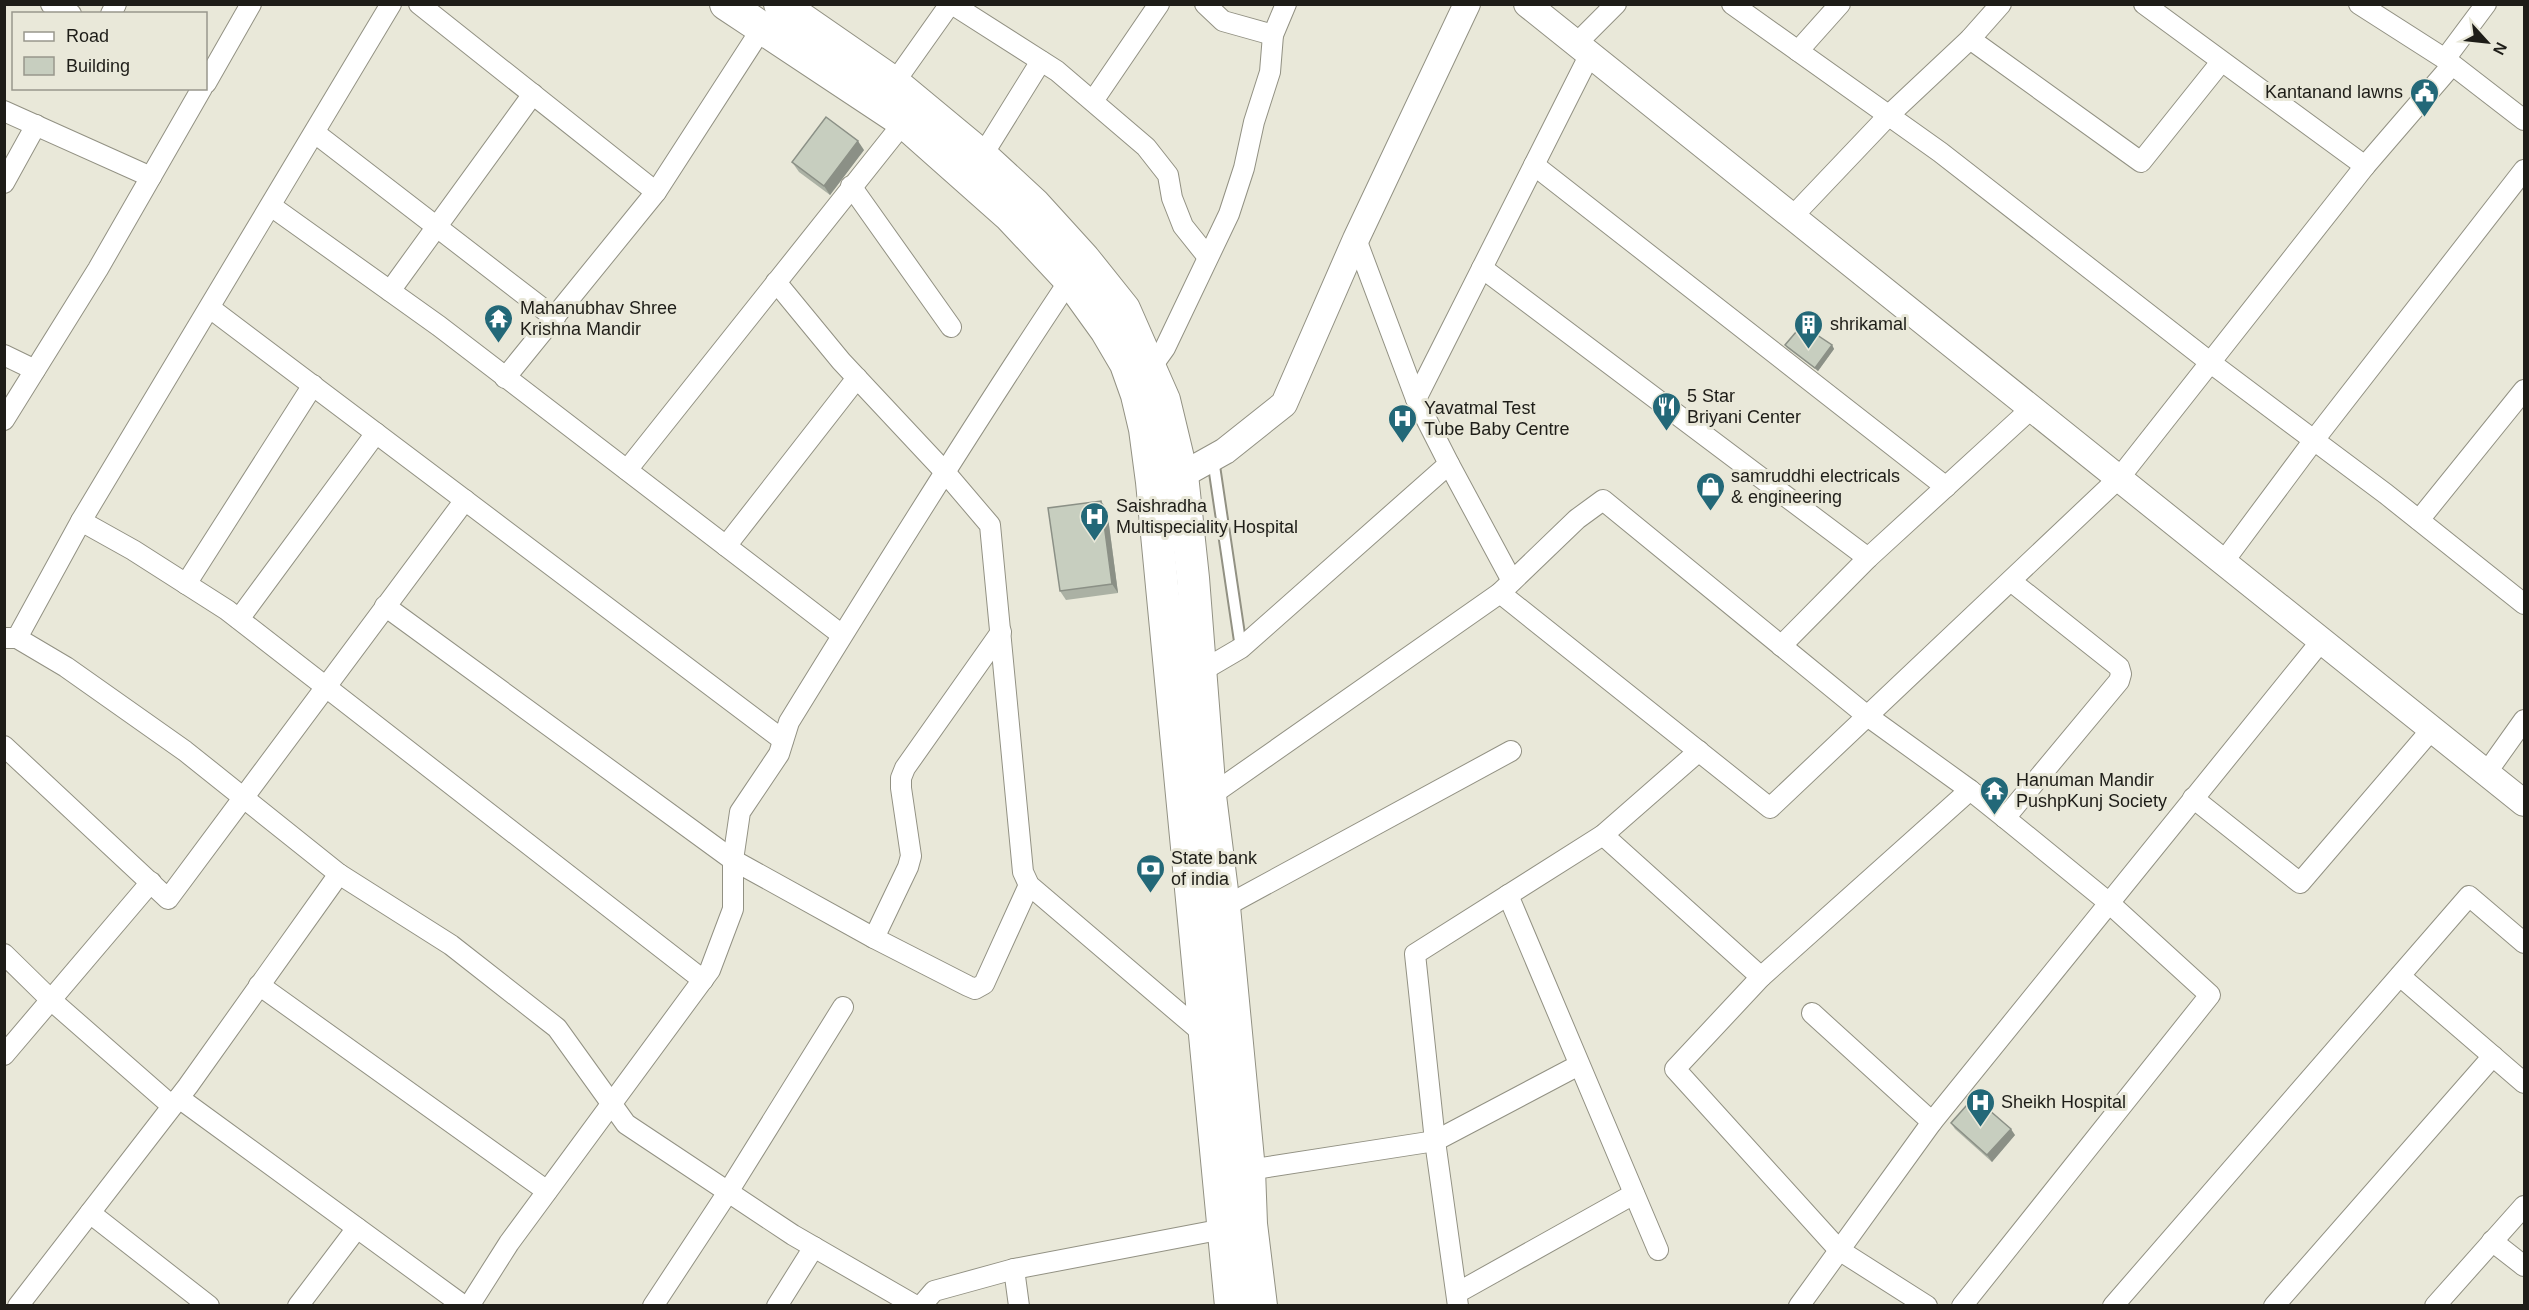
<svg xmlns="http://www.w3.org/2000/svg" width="2529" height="1310" viewBox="0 0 2529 1310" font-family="Arial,sans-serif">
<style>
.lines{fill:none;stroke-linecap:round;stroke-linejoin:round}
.service-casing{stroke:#929183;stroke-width:14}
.minor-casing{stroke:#929183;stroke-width:22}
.tertiary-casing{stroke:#929183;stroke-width:28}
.primary-casing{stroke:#929183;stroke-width:34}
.service{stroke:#fff;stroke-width:10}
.minor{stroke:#fff;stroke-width:20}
.tertiary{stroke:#fff;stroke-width:26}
.primary{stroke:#fff;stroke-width:32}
.wall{fill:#abb1a4}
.shaded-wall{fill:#8b9086}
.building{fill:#c7cebf;stroke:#8b9086;stroke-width:1.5}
.labels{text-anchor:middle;stroke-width:6;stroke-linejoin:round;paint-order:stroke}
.poi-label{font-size:18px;fill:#1e1d18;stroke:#e9e8d9;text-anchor:start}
</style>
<rect width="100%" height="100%" fill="#e9e8d9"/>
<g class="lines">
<defs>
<path id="service" d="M1213,459L1241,648"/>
<g id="minor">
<path d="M51,4L71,14"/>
<path d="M419,4L656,192"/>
<path d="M952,4L1057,71L1146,147L1168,175L1172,198L1183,226L1207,256"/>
<path d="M1205,4L1223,21L1273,35"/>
<path d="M1732,4L1940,152L2211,363L2386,494L2524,604"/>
<path d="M2144,4L2365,166"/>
<path d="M2359,4L2445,59L2524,120"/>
<path d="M111,14L116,4"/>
<path d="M1970,39L2141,162L2221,62"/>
<path d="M1577,43L1616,4"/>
<path d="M1798,51L1840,4"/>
<path d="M2445,59L2486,4"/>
<path d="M206,83L251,4"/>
<path d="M894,83L950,4"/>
<path d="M1093,101L1159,4"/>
<path d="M4,111L151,177"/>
<path d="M315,133L555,318"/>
<path d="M982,156L1041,61"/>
<path d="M1534,165L1946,487"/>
<path d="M4,183L36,125"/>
<path d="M851,186L951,327"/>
<path d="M271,206L439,326L842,635"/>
<path d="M1793,216L1889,115L1970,39L2001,4"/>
<path d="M1356,239L1416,399"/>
<path d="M1482,268L1868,558"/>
<path d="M776,282L841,361L944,471L990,525L1023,872L1029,885L1205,1035"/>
<path d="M390,291L533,94"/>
<path d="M210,308L783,740"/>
<path d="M4,355L35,370"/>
<path d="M1150,369L1165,348L1229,214L1244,168L1254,122L1270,72L1273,35L1286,4"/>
<path d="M505,378L656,192L762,28"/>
<path d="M4,420L98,269L202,88"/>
<path d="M1449,464L1512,581"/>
<path d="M627,470L904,122"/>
<path d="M2419,520L2524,390"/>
<path d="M81,521L133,550L227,610L703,980"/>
<path d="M726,546L857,378"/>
<path d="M2224,561L2314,440L2524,170"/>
<path d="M186,584L313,385"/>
<path d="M1500,593L1770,808L2120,477L2365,166L2452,65"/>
<path d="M385,606L733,860L874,938L968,986L975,989L984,984L1029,885"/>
<path d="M239,619L376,433"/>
<path d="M4,638H17L66,667L185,751L339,874L451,945L557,1028L626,1124L793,1235L916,1306"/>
<path d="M17,638L81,521L391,4"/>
<path d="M1781,646L1868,558L2032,408"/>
<path d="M1200,672L1241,648L1449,464L1416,399L1590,54"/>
<path d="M4,746L168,899L465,500"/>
<path d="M2487,772L2524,720"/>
<path d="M1210,796L1500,593L1577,519L1603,500L1866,715L1970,790L2005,818L2108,902L2210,995L1962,1306"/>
<path d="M2193,798L2300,883L2432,729"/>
<path d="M2005,818L2119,681L2121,674L2119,667L2012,582"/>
<path d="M1603,835L1761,977"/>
<path d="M1508,895L1658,1250"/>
<path d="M1224,907L1511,751"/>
<path d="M874,938L908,867L911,856L901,788V778L905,768L1001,632"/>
<path d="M4,954L51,1000L172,1106"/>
<path d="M2400,976L2524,1083"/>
<path d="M259,985L547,1191"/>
<path d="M1812,1013L1932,1122"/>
<path d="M4,1055L151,882"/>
<path d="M179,1098L464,1306"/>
<path d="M1249,1170L1435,1141L1579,1065"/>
<path d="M90,1213L209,1306"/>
<path d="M2492,1241L2524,1266"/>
<path d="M1014,1269L1019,1306"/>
<path d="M1457,1293L1634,1194"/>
<path d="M18,1306L188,1086L339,874"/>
<path d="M298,1306L357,1228"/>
<path d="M469,1306L509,1243L710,970L733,909V860L740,812L779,754L789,722C882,571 976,420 1075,272"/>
<path d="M653,1306L728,1192L843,1007"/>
<path d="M777,1306L814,1247"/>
<path d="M921,1306L934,1291L1014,1269L1234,1227"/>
<path d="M1458,1306L1435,1141L1415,954L1603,835L1699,751"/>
<path d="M1799,1306L1932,1122L2322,640"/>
<path d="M1927,1306L1839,1250L1675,1069L1761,977L1970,790"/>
<path d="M2113,1306L2469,896L2524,943"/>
<path d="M2274,1306L2493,1056"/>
<path d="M2435,1306L2524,1206"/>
</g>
<g id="tertiary">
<path d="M1527,4L2524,803"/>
<path d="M1164,480L1182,475L1225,451L1284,404L1356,239L1467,4"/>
</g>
<g id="primary">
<path d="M726,4L904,122L1010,216L1070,280L1106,330L1126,364L1137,395L1145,429L1152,482L1231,1306"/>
<path d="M780,4L894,83L982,156L1034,204L1084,259L1124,309L1164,400L1182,475L1193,578L1210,796L1224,907L1249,1170L1251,1224L1261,1306"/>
</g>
</defs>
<use href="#service" class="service-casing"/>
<use href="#minor" class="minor-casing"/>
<use href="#tertiary" class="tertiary-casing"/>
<use href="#primary" class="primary-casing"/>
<use href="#service" class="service"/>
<use href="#minor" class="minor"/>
<use href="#tertiary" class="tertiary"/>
<use href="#primary" class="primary"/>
</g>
<g class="wall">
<path d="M864,150L830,195L799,172L792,162Z"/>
<path d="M1785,345H1832L1834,349L1818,371L1787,348Z"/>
<path d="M1107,510L1118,593L1066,600L1060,591Z"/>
<path d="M1951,1123L2015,1135L1992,1162L1955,1129Z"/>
</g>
<g class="shaded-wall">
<path d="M858,141L864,150L830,195L824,186Z"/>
<path d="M1832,345L1834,349L1818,371L1815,368Z"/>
<path d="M1101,501L1107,510L1118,593L1112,584Z"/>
<path d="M2011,1129L2015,1135L1992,1162L1987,1155Z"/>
</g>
<g class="building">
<path d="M826,117L858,141L824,186L792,162Z"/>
<path d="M1802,325L1832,345L1815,368L1785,345Z"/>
<path d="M1101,501L1112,584L1060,591L1048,508Z"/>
<path d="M1974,1097L2011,1129L1987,1155L1951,1123Z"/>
</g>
<defs>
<symbol id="civic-pin" viewBox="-11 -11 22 30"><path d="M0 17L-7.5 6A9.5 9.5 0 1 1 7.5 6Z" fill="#236878" stroke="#e9e8d9"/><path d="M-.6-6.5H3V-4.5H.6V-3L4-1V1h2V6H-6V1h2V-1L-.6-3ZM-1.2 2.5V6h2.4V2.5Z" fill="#fff"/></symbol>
<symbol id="temple-pin" viewBox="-11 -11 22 30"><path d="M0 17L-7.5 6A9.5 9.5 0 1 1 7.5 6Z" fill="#236878" stroke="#e9e8d9"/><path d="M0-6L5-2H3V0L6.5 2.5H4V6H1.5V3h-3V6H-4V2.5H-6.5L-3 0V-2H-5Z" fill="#fff"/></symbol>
<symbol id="building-pin" viewBox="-11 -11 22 30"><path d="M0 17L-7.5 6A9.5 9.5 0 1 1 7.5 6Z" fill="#236878" stroke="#e9e8d9"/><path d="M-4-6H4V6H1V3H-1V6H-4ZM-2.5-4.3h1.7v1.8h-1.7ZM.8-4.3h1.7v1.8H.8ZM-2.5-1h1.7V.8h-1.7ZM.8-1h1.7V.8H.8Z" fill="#fff"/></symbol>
<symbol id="restaurant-pin" viewBox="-11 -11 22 30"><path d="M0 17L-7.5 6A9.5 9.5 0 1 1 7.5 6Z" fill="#236878" stroke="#e9e8d9"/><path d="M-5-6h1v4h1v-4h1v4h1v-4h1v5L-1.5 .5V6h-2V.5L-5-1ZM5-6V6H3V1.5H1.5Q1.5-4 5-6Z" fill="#fff"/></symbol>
<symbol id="hospital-pin" viewBox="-11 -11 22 30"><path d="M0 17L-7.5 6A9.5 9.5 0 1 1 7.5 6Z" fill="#236878" stroke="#e9e8d9"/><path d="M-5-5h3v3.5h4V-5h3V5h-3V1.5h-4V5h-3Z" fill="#fff"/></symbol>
<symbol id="shop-pin" viewBox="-11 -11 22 30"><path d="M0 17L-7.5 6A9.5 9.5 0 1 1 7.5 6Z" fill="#236878" stroke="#e9e8d9"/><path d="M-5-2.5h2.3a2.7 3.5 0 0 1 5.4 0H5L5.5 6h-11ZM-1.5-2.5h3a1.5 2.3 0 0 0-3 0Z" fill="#fff"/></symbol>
<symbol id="bank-pin" viewBox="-11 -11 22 30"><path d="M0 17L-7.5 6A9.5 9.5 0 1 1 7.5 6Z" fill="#236878" stroke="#e9e8d9"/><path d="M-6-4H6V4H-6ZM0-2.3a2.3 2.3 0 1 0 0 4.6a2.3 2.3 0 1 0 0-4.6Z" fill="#fff"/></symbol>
</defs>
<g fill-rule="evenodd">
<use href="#civic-pin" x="2408" y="76" width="33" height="45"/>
<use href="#temple-pin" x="482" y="302" width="33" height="45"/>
<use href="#building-pin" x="1792" y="308" width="33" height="45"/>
<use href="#restaurant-pin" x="1650" y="390" width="33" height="45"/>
<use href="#hospital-pin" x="1386" y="402" width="33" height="45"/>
<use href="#shop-pin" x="1694" y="470" width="33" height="45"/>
<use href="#hospital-pin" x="1078" y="500" width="33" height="45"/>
<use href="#temple-pin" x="1978" y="774" width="33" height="45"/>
<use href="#bank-pin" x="1134" y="852" width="33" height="45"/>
<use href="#hospital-pin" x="1964" y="1086" width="33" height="45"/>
</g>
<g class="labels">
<g class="poi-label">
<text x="2403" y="98" text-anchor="end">Kantanand lawns</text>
<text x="520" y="314">Mahanubhav Shree<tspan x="520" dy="21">Krishna Mandir</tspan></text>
<text x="1830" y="330">shrikamal</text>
<text x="1687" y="402">5 Star<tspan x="1687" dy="21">Briyani Center</tspan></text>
<text x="1424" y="414">Yavatmal Test<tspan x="1424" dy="21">Tube Baby Centre</tspan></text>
<text x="1731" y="482">samruddhi electricals<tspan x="1731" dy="21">&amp; engineering</tspan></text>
<text x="1116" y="512">Saishradha<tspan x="1116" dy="21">Multispeciality Hospital</tspan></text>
<text x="2016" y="786">Hanuman Mandir<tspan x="2016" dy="21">PushpKunj Society</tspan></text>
<text x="1171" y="864">State bank<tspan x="1171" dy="21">of india</tspan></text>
<text x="2001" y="1108">Sheikh Hospital</text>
</g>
</g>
<rect width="2529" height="1310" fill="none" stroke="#1e1d18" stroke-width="12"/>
<rect x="12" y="12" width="195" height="78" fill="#e9e8d9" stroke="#98978c" stroke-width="1.5"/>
<rect x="24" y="32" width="30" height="9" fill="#ffffff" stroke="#98978c" stroke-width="1.5"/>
<text x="66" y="42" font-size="18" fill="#1e1d18">Road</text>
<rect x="24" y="57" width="30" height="18" fill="#c7cebf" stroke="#98978c" stroke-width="1.5"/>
<text x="66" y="72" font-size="18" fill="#1e1d18">Building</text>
<g transform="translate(2487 42) rotate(117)" stroke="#e9e8d9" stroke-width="4.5" paint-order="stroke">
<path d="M0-4.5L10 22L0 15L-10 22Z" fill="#1e1d18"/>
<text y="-9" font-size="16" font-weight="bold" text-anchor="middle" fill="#1e1d18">N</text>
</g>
</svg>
